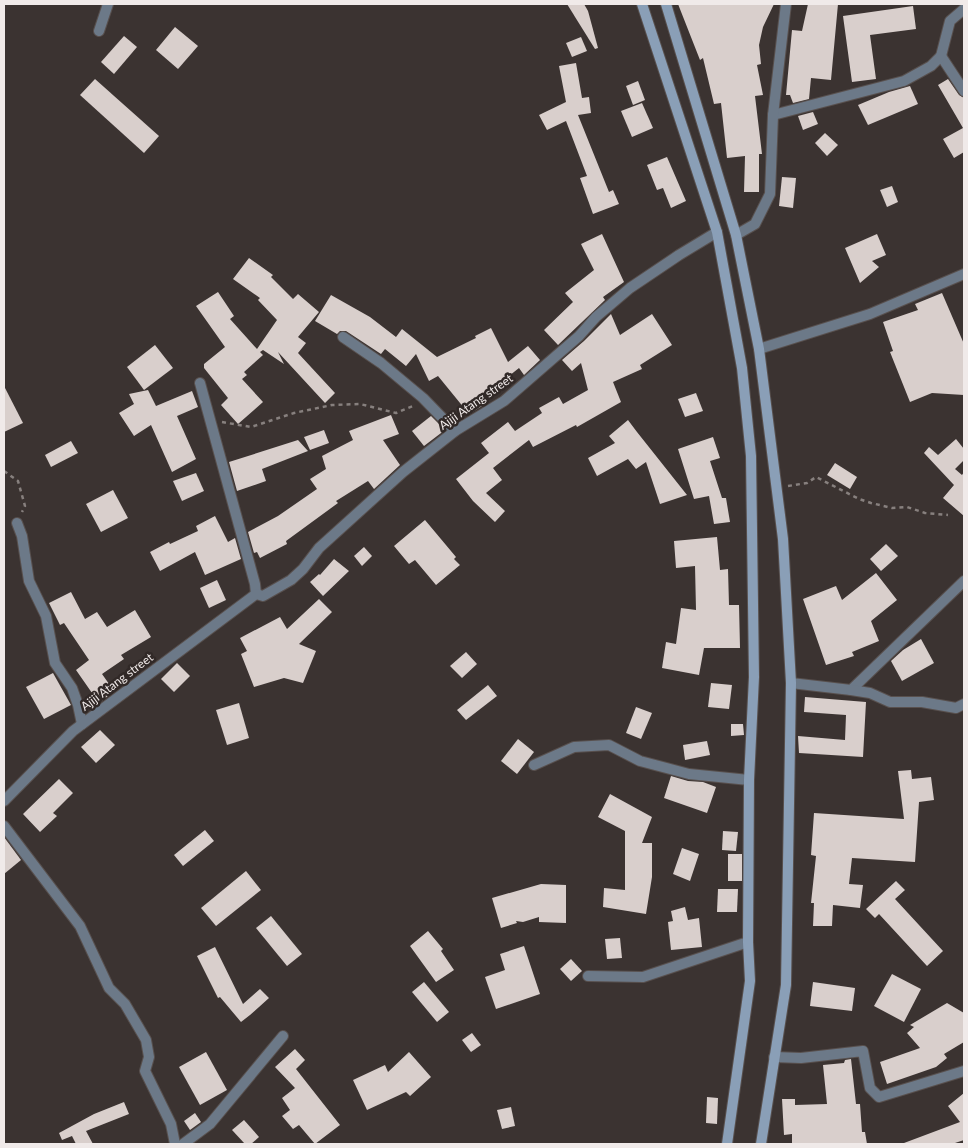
<svg xmlns="http://www.w3.org/2000/svg" width="968" height="1148" viewBox="0 0 968 1148" font-family="Lato,sans-serif">
<style>
.building{fill:#d9cfcc}
.lines{fill:none;stroke-linecap:round;stroke-linejoin:round}
.street-casing{stroke:#58504e;stroke-width:12}
.secondary-casing{stroke:#58504e;stroke-width:12}
.path{stroke:#87807e;stroke-width:2.5;stroke-dasharray:4 4;stroke-linecap:butt}
.street{stroke:#6c7988;stroke-width:10}
.secondary{stroke:#8a9fb7;stroke-width:10}
.labels{text-anchor:middle;stroke-width:5;stroke-linejoin:round;paint-order:stroke}
.street-label{font-size:12px;fill:#f0eae9;stroke:#312927}
</style>
<rect width="100%" height="100%" fill="#3b3331"/>
<g class="building">
<path d="M567,4H584L588,11L598,48L595,49Z"/>
<path d="M678,4H774L763,27L759,45L761,64L757,65L763,95L755,96L762,154H759V192H744L745,156L727,158L721,103L714,104L703,58L700,60Z"/>
<path d="M808,4H838L831,80L811,78L809,99L793,103L790,95H786L792,30L802,31Z"/>
<path d="M913,6L916,29L870,35L876,79L852,82L843,16Z"/>
<path d="M175,27L198,46L178,69L156,50Z"/>
<path d="M124,36L137,47L114,74L101,62Z"/>
<path d="M581,37L587,51L572,57L566,43Z"/>
<path d="M576,63L582,98L589,97L591,113L578,115L609,192L613,190L619,204L593,214L580,178L587,176L566,121L547,130L539,115L566,102L559,66Z"/>
<path d="M95,79L159,136L144,153L80,95Z"/>
<path d="M948,79L959,95L964,98V152L954,158L943,139L963,128L938,85Z"/>
<path d="M638,81L645,100L633,105L626,86Z"/>
<path d="M910,86L918,104L868,125L858,105L889,92Z"/>
<path d="M642,103L653,128L632,137L621,111Z"/>
<path d="M813,112L818,124L803,130L798,116Z"/>
<path d="M825,133L838,145L827,156L815,143Z"/>
<path d="M667,157L686,201L671,208L663,188L657,190L647,165Z"/>
<path d="M782,177L796,178L793,208L779,206Z"/>
<path d="M892,186L898,202L887,207L880,190Z"/>
<path d="M602,234L624,282L603,297L605,300L558,345L544,330L573,302L565,293L594,270L581,244Z"/>
<path d="M877,234L886,255L872,261L879,267L860,283L845,248Z"/>
<path d="M249,258L273,275L271,277L293,299L298,294L319,312L298,337L306,343L298,353L335,393L325,403L278,352L284,364L263,350L260,352L263,355L244,372L247,375L242,379L263,402L238,424L221,405L228,398L204,368V364L225,347L196,306L218,292L234,316L230,319L257,349L277,320L258,300L260,298L233,279Z"/>
<path d="M942,293L964,344V395L932,393L910,402L890,352L893,351L883,322L918,310L915,304Z"/>
<path d="M331,295L370,317L396,337L402,329L437,357L476,338L475,336L491,328L508,362L528,346L540,360L524,375L519,368L478,401L482,406L469,414L438,376L429,381L416,354L406,366L385,349L381,354L346,331H340L337,334L315,321Z"/>
<path d="M611,314L620,335L652,314L672,345L640,365L642,369L613,382L621,402L577,427L576,425L533,447L529,440L493,468L502,480L486,493L505,511L495,522L473,501L456,479L489,453L481,443L508,422L515,431L542,413L539,408L559,397L563,404L588,390L581,363L572,371L562,360L584,341Z"/>
<path d="M155,345L173,368L144,390L127,367Z"/>
<path d="M4,386L23,423L4,432Z"/>
<path d="M148,390L156,406L192,391L198,407L177,416L196,459L172,472L151,425L134,436L119,413L134,404L129,394Z"/>
<path d="M696,393L703,411L685,417L678,399Z"/>
<path d="M391,415L399,434L383,440L400,465L374,489L368,481L336,501L338,503L286,541L287,544L260,558L257,552L254,553L248,532L278,516L317,489L310,479L326,469L322,456L353,440L349,431Z"/>
<path d="M431,416L445,430L424,446L412,431Z"/>
<path d="M628,420L637,432L687,495L660,504L646,462L636,469L628,459L597,476L588,458L615,443L609,436Z"/>
<path d="M324,430L329,443L310,450L304,437Z"/>
<path d="M713,437L720,458L710,461L722,498H726L730,522L714,524L709,496L694,499L678,449Z"/>
<path d="M956,439L964,449V460L955,469L962,475L964,472V516L943,498L954,485L924,453L929,447L938,455Z"/>
<path d="M298,440L308,451L262,469L266,481L237,491L229,462Z"/>
<path d="M71,441L78,453L51,467L45,455Z"/>
<path d="M835,463L857,477L850,489L827,475Z"/>
<path d="M196,473L204,491L182,501L173,481Z"/>
<path d="M113,490L128,518L101,532L86,504Z"/>
<path d="M215,516L228,542L235,538L241,559L205,575L195,552L160,571L150,552L169,542L170,544L198,531L196,526Z"/>
<path d="M425,520L456,557L454,559L460,565L436,585L415,560L409,564L394,546Z"/>
<path d="M717,537L720,570L728,569L729,605H739L740,648H704L699,675L662,668L666,642L676,644L681,608L696,610L695,566L676,568L674,541Z"/>
<path d="M886,544L898,556L881,571L870,559Z"/>
<path d="M364,547L372,556L362,566L354,556Z"/>
<path d="M334,559L349,571L323,596L310,582L319,574L320,575Z"/>
<path d="M876,573L897,600L871,621L879,641L852,652L854,656L826,665L803,599L836,586L842,600Z"/>
<path d="M217,580L226,600L209,608L200,588Z"/>
<path d="M71,592L85,619L97,612L107,627L135,610L151,637L121,655L124,659L102,674L114,691L99,703L76,670L89,660L64,623L60,625L49,603Z"/>
<path d="M319,599L332,612L299,644L316,651L303,683L284,678L254,687L241,654L247,651L240,638L280,617L287,629Z"/>
<path d="M921,639L934,663L902,681L891,661L903,650Z"/>
<path d="M466,652L477,664L462,678L450,666Z"/>
<path d="M177,663L190,676L174,692L161,679Z"/>
<path d="M53,673L71,705L44,719L26,687Z"/>
<path d="M711,683L732,685L729,709L708,707Z"/>
<path d="M488,685L497,696L466,720L457,710Z"/>
<path d="M805,697L866,702L863,757L799,753L798,736L845,740L846,715L804,712Z"/>
<path d="M239,703L249,738L227,745L216,710Z"/>
<path d="M636,707L652,713L641,739L626,733Z"/>
<path d="M731,724H743L744,735L731,736Z"/>
<path d="M100,730L115,745L96,763L81,747Z"/>
<path d="M518,739L534,752L517,774L501,761Z"/>
<path d="M707,741L710,755L685,760L683,745Z"/>
<path d="M911,770L912,779L931,777L934,800L919,802L915,862L852,858L849,884L863,885L860,908L833,905L832,926H813L814,903H811L816,856L811,855L814,813L904,819L898,771Z"/>
<path d="M671,776L688,781L703,782L716,787L707,813L664,798Z"/>
<path d="M59,779L73,793L53,813L57,816L40,832L23,814Z"/>
<path d="M610,794L652,817L642,843H652V877L646,914L603,907L604,888L625,890V831L598,817Z"/>
<path d="M205,830L214,841L183,866L174,855Z"/>
<path d="M723,831L738,832L736,851L722,850Z"/>
<path d="M4,837L21,860L4,874Z"/>
<path d="M682,848L699,854L690,881L673,874Z"/>
<rect x="728" y="854" width="14" height="27"/>
<path d="M246,871L261,890L216,926L201,908Z"/>
<path d="M896,881L905,890L895,899L943,951L927,966L879,914L875,918L866,909Z"/>
<path d="M541,884L566,885V923L539,922V917L523,922L516,921L517,923L501,928L492,898Z"/>
<path d="M718,889H738L737,912H717Z"/>
<path d="M685,907L688,920L699,918L702,947L671,950L668,922L673,921L671,911Z"/>
<path d="M271,916L302,954L287,966L256,928Z"/>
<path d="M428,931L443,949L441,951L454,970L436,982L410,946Z"/>
<path d="M620,938L622,958L607,959L605,939Z"/>
<path d="M524,946L540,994L496,1009L485,977L505,970L500,954Z"/>
<path d="M215,947L243,1004L260,989L269,998L250,1015L241,1022L220,997L218,998L197,956Z"/>
<path d="M571,959L582,971L571,981L560,969Z"/>
<path d="M892,974L921,989L904,1022L874,1006Z"/>
<path d="M424,982L449,1012L437,1022L412,992Z"/>
<path d="M813,982L855,988L852,1011L810,1006Z"/>
<path d="M947,1003L964,1013V1042L944,1054L947,1058L936,1067L887,1084L880,1062L920,1048L907,1033L914,1027L910,1025Z"/>
<path d="M472,1033L481,1045L471,1052L462,1040Z"/>
<path d="M295,1049L305,1060L296,1069L340,1125L315,1144L299,1125L293,1129L282,1116L290,1110L282,1098L295,1088L275,1067Z"/>
<path d="M206,1052L227,1090L200,1105L179,1067Z"/>
<path d="M409,1052L431,1077L410,1096L406,1092L367,1110L353,1080L385,1065L388,1072Z"/>
<path d="M851,1059L856,1104H860L862,1132H865L867,1144H792V1134L784,1135L782,1099H795V1105L827,1104L823,1065L844,1063L845,1060Z"/>
<path d="M964,1093V1140L952,1144H904V1143L960,1122L948,1106Z"/>
<path d="M707,1097L718,1098L717,1124L706,1123Z"/>
<path d="M124,1102L129,1114L86,1131L93,1144H76L72,1136L62,1140L59,1133L94,1114Z"/>
<path d="M511,1107L515,1126L502,1129L497,1110Z"/>
<path d="M195,1113L201,1122L190,1130L184,1121Z"/>
<path d="M244,1120L259,1137L251,1144H245L232,1130Z"/>
</g>
<g class="lines">
<defs>
<g id="street">
<path d="M99,31L108,4"/>
<path d="M941,56L964,91"/>
<path d="M773,115L904,81L931,66L941,56L950,21L964,9"/>
<path d="M736,235L755,224L770,194L773,115L786,4"/>
<path d="M343,337L381,363L423,398L455,431"/>
<path d="M759,349L870,314L964,274"/>
<path d="M200,383L255,584L256,594"/>
<path d="M17,523L22,536L29,581L46,616L55,663L72,688L78,705L82,724"/>
<path d="M791,683L851,690L964,581"/>
<path d="M851,690L870,693L890,702H922L956,708L964,704"/>
<path d="M534,765L574,747L609,745L640,761L689,774L749,780"/>
<path d="M4,801L73,731L256,594L263,596L291,580L303,569L319,548L403,472L455,431L504,401L579,336L596,317L630,288L679,255L717,232"/>
<path d="M4,826L80,926L109,988L125,1004L146,1040L149,1057L145,1071L171,1124L175,1144"/>
<path d="M588,976L643,977L748,942"/>
<path d="M774,1057L801,1058L863,1051L870,1088L879,1097L964,1071"/>
<path d="M183,1144L210,1124L283,1036"/>
</g>
<g id="secondary">
<path d="M642,4L717,232L742,368L751,456L754,677L749,780L748,942L750,981L727,1144"/>
<path d="M666,4L736,235L759,349L783,539L791,683L786,985L761,1144"/>
</g>
</defs>
<use href="#street" class="street-casing"/>
<use href="#secondary" class="secondary-casing"/>
<g class="path">
<path d="M222,422L251,427L294,413L332,405L360,404L396,413L413,406"/>
<path d="M4,471L18,481L25,506L22,512"/>
<path d="M788,486L807,483L816,477L859,499L871,503L892,508L907,507L925,513L948,515"/>
</g>
<use href="#street" class="street"/>
<use href="#secondary" class="secondary"/>
</g>
<g class="labels">
<g class="street-label">
<text transform="translate(476 402) rotate(-35)" y="4">Ajiji Atang street</text>
<text transform="translate(117 682) rotate(-37)" y="4">Ajiji Atang street</text>
</g>
</g>
<rect width="968" height="1148" fill="none" stroke="#f0eae9" stroke-width="10"/>
</svg>
